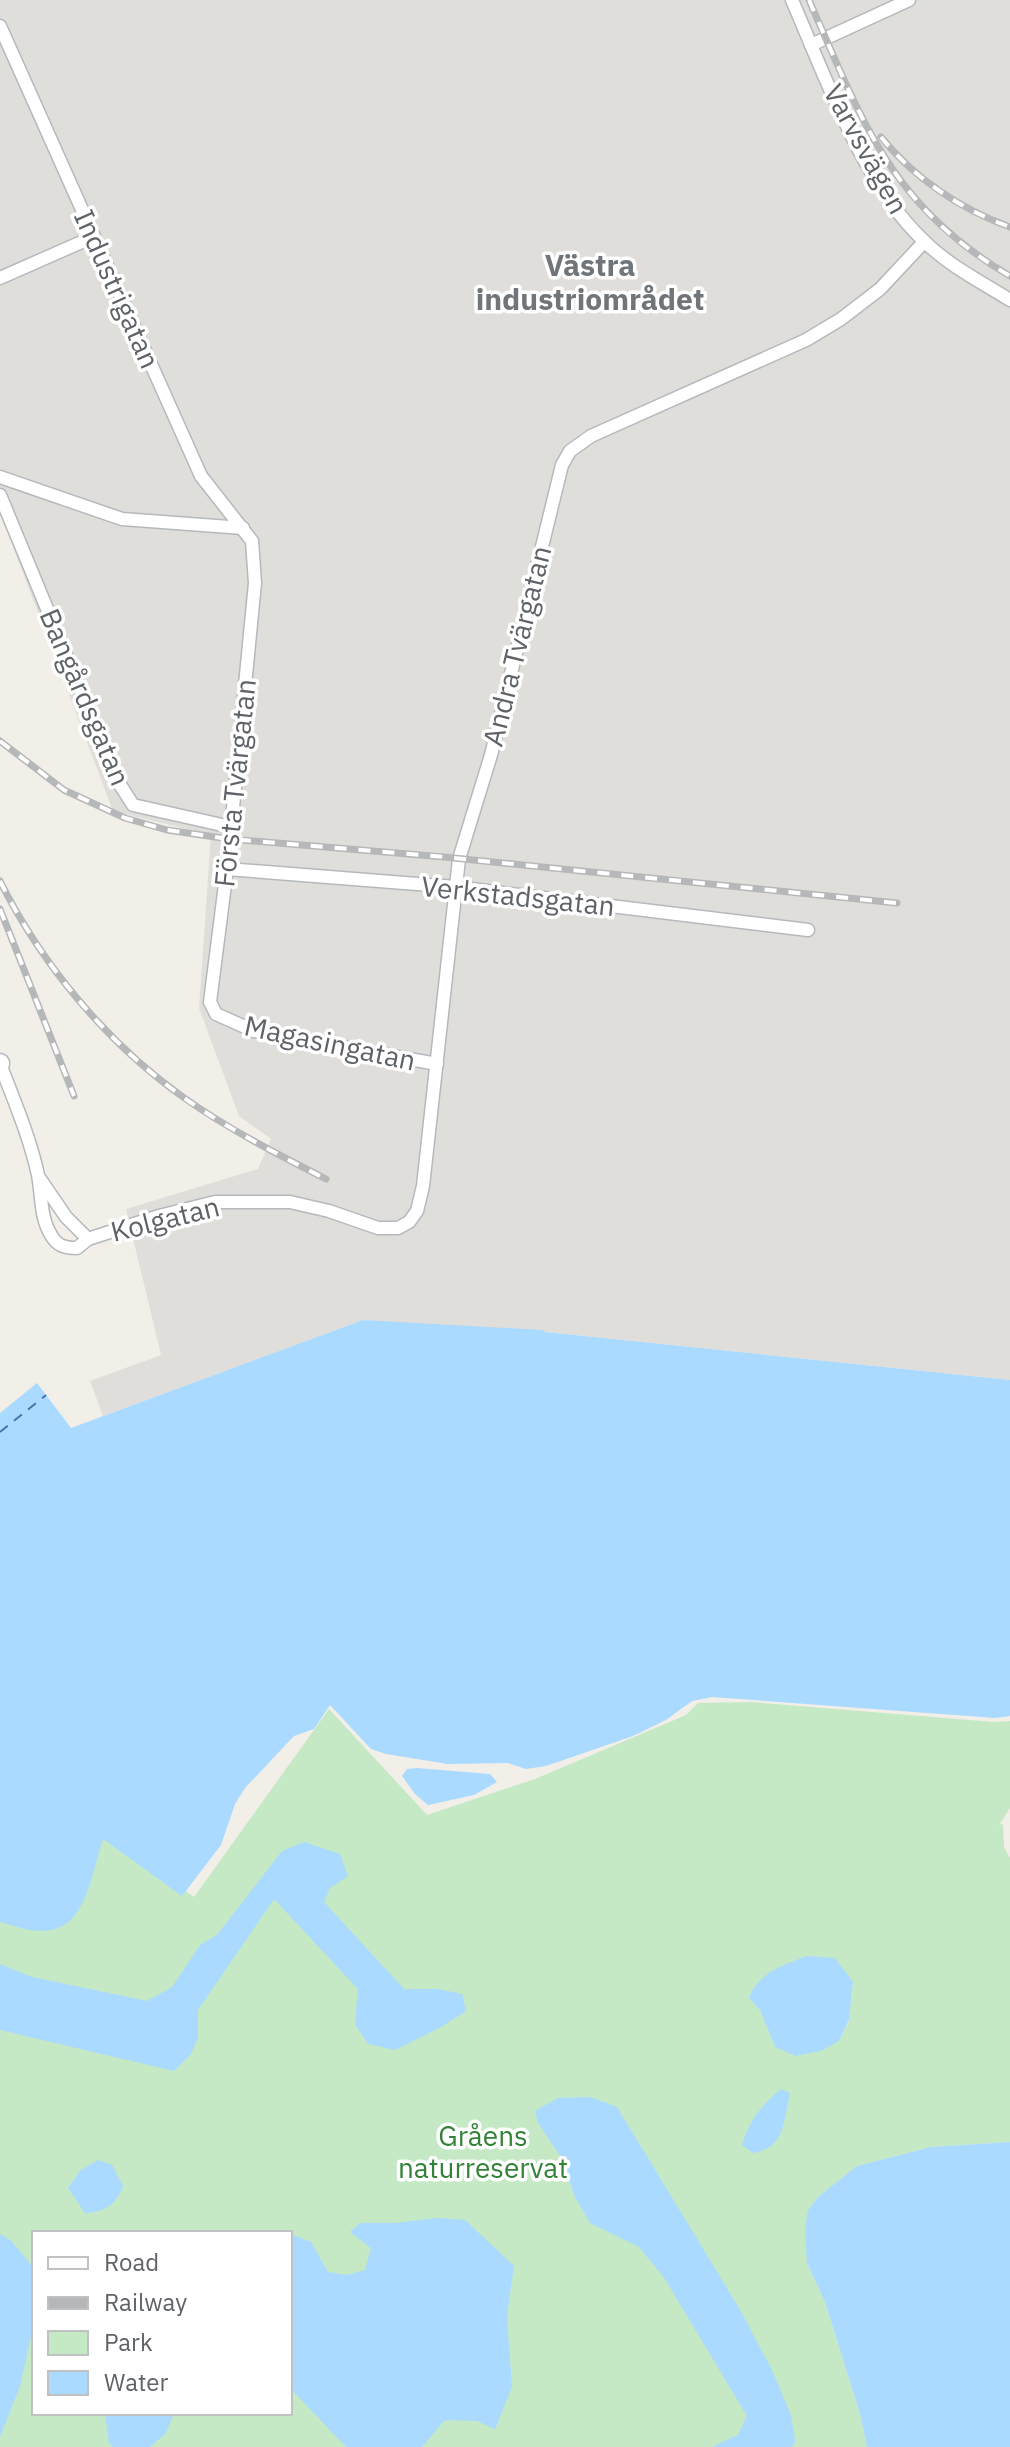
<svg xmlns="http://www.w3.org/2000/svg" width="1010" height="2447" viewBox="0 0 1010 2447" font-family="'IBM Plex Sans',sans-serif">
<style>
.industrial{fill:#e0deda}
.green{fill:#c5e8c5;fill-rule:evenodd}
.water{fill:#aadaff}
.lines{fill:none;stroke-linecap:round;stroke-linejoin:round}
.ferry{stroke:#4174aa;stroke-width:2;stroke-dasharray:10 8;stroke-linecap:butt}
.street-casing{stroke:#b5b8bc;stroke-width:15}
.secondary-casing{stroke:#b6babf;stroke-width:21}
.street{stroke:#fff;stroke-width:12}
.secondary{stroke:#fff;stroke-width:18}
.rail-casing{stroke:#b6b7b8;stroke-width:7}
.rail{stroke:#fff;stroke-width:4;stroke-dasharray:12;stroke-linecap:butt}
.labels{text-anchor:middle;stroke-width:7;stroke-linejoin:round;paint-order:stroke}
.street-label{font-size:28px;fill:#5f6368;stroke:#fff}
.park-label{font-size:28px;fill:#348238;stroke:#fff}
.neighbourhood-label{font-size:30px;font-weight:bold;fill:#70757a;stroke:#fff}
</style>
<rect width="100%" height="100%" fill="#f1efe8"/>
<path class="industrial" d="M0,0H1010V1380L545,1332L363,1320L103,1416L90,1381L161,1355L126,1209L258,1169L271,1139L239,1116L199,1008L211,835L113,811L0,512Z"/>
<path class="green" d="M751,1702L994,1722L1010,1721V1808L999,1825L1003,1824L1004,1847L1010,1858V2142L931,2147L857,2166L820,2195L808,2210L807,2263L825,2302L860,2414L867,2447H0V1913L98,1833L141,1859L194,1897L329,1709L427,1815L535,1779L686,1715L698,1703ZM853,1982L849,2021L839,2041L775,2047L760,2010ZM34,2233H290V2413H34Z"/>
<g class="water">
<path d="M363,1320L543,1330L545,1332L1010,1380V1716L995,1718L712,1697L692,1701L666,1720L633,1736L546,1766L526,1769L508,1763L448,1764L386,1754L371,1749L330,1705L314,1729L294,1736L245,1788L235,1804L221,1845L182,1896L103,1839C92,1870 87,1931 43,1931C28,1931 14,1926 0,1922V1413L37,1383L71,1428Z"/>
<path d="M417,1768L490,1774L497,1782L474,1795L428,1805L415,1794L402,1776L407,1769Z"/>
<path d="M304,1842L340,1854L348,1876L330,1888L324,1902L404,1989H438L462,1994L466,2011L441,2027L395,2050L368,2044L355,2024L358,1989L274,1899L198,2010V2038L191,2054L174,2071L0,2030V1964L32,1977L147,2001L172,1987L200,1945L217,1935L282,1851Z"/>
<path d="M806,1956L835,1958L853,1982L849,2020L839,2041L821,2051L796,2056L775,2047L760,2010L749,1998C759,1972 783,1966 806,1956Z"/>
<path d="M781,2089L790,2093C783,2122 786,2147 753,2153L742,2145C751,2118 760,2107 781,2089Z"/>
<path d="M590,2097L617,2107L739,2308L771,2368L791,2415L795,2441L792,2447H712L738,2435L747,2416L665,2279L639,2247L590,2223L574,2195L563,2160L538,2123L535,2111L558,2098Z"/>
<path d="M1010,2142V2447H867L860,2414L825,2302L807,2263L805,2230L808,2210L820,2195L857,2166L931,2147Z"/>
<path d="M98,2160L112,2165L123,2186C116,2205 105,2212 85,2213L68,2188L80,2171Z"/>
<path d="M437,2218L465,2220L514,2266L507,2316L512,2387L495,2429L477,2421L445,2420L422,2447H346L290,2388V2234L311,2242L328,2272L347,2275L365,2270L371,2248L350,2232L360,2223H395Z"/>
<path d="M0,2234L11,2241L34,2268V2322L20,2386L0,2437Z"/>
<path d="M105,2413H174L166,2433L150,2447H113L109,2443Z"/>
</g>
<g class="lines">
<path class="ferry" d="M0,1432L46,1395"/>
<defs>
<g id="street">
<path d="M792,0C825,76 863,184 924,241C948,265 981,282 1010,300"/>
<path d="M0,26L201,476L252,541L255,583L227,869L210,1002L216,1014L254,1031L437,1064"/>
<path d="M811,45L909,0"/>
<path d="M0,278L93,237"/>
<path d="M0,477L122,519L243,528"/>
<path d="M0,495L119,783L133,805L231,827"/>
<path d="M227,869L455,887L808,930"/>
<path d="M0,1064C14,1100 30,1138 38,1175C42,1196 40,1217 51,1235C57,1246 65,1248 77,1248L88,1239L159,1216L215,1202H290L329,1211L378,1228H398L409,1222L417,1211L423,1186L459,859L491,755L562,465L570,451L591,436L806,340L841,319L880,289L924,242"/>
<path d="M40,1179L66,1217L88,1239"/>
</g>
<path id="secondary" d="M0,1063V1064"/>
</defs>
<use href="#street" class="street-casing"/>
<use href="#secondary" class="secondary-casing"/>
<use href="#street" class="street"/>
<use href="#secondary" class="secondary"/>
<defs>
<g id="rail">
<path d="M809,0C862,120 890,206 1010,276"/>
<path d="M881,137C914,178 960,209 1010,227"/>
<path d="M0,741L64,790L125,818L167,830L229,839L444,857L897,903"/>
<path d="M0,881C42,965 107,1043 183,1097C228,1129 277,1154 326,1179"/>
<path d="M0,909L74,1096"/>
</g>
</defs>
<use href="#rail" class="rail-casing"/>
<use href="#rail" class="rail"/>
</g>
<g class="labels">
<g class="street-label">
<text transform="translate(866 149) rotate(61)" y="10">Varvsvägen</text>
<text transform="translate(117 289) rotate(66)" y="10">Industrigatan</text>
<text transform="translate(517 646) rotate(-76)" y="10">Andra Tvärgatan</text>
<text transform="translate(85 697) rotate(67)" y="10">Bangårdsgatan</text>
<text transform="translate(235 783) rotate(-84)" y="10">Första Tvärgatan</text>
<text transform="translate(518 896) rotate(6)" y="10">Verkstadsgatan</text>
<text transform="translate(330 1043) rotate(12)" y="10">Magasingatan</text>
<text transform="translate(165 1219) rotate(-14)" y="10">Kolgatan</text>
</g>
<g class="park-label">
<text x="483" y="2146">Gråens<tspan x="483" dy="32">naturreservat</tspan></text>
</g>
<g class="neighbourhood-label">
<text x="590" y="276">Västra<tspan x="590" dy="34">industriområdet</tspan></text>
</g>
</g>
<rect x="32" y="2231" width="260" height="184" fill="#ffffff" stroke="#bfc1c3" stroke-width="2"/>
<rect x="48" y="2257" width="40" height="12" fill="#ffffff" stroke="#bfc1c3" stroke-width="2"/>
<text x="104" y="2271" font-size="24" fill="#5f6368">Road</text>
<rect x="48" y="2297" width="40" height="12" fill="#b6b7b8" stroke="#bfc1c3" stroke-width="2"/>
<text x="104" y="2311" font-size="24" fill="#5f6368">Railway</text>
<rect x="48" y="2331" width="40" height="24" fill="#c5e8c5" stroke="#bfc1c3" stroke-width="2"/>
<text x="104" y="2351" font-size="24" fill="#5f6368">Park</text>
<rect x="48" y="2371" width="40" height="24" fill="#aadaff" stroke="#bfc1c3" stroke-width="2"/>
<text x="104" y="2391" font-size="24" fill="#5f6368">Water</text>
</svg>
